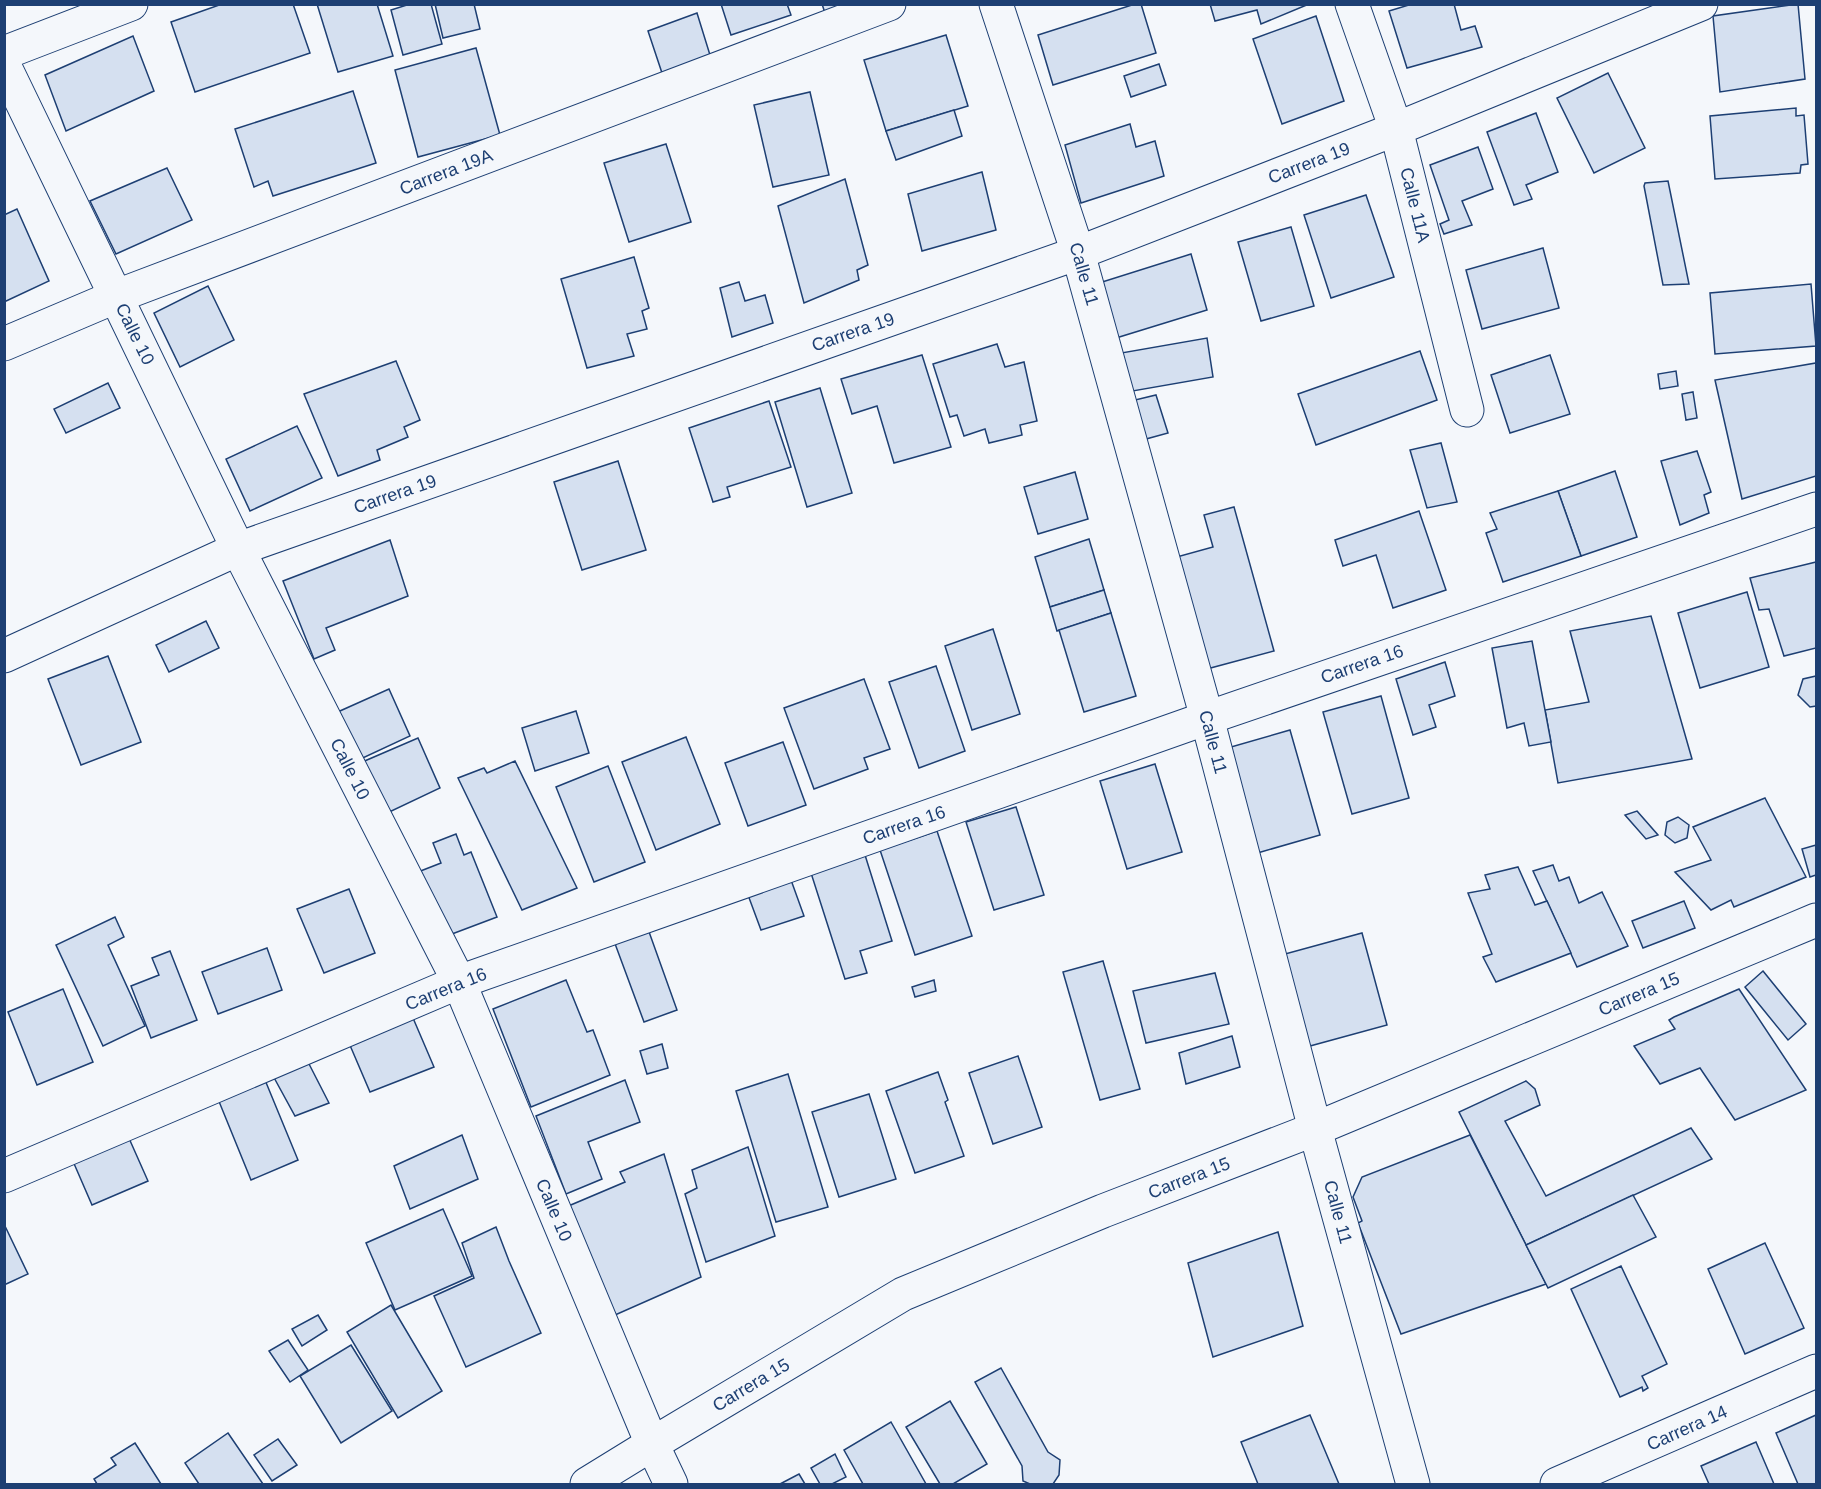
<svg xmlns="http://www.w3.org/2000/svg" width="1821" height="1489" viewBox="0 0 1821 1489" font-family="Helvetica,sans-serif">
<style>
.building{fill:#d5e0f0;stroke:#1d3f73;stroke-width:1.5}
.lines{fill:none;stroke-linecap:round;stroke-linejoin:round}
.street-casing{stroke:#1d3f73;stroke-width:35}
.secondary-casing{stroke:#1d3f73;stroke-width:35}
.street{stroke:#f4f7fb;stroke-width:33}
.secondary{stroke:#f4f7fb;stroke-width:33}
.labels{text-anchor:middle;stroke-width:4.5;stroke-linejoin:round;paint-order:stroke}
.street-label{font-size:18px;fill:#1d3f73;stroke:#f4f7fb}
</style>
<rect width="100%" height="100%" fill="#f4f7fb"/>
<g class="building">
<path d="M222,4H293L310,53L195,92L171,22Z"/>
<path d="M317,4H377L393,56L338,72Z"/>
<path d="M410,4H431L442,44L403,55L391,10Z"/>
<path d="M435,4H474L480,29L443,38Z"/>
<path d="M721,4H787L791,15L731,35Z"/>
<path d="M822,4H850L825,13Z"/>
<path d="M1135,4H1141L1156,53L1053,85L1038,35Z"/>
<path d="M1210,4H1309L1261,24L1257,10L1215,21Z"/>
<path d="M1412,4H1454L1461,30L1475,26L1482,47L1407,68L1389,11Z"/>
<path d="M1798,4L1805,79L1720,92L1713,16Z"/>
<path d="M697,13L710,55L662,73L648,31Z"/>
<path d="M1316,16L1344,101L1282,124L1253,39Z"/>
<path d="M946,35L968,106L886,131L864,60Z"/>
<path d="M133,36L154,91L66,131L45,75Z"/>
<path d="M476,48L500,135L418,157L395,70Z"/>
<path d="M1159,64L1166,85L1131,97L1124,76Z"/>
<path d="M1608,73L1645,148L1594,173L1557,98Z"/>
<path d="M353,91L376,163L273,196L268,181L254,187L235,129Z"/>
<path d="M810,92L829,175L773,187L754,105Z"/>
<path d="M1796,108V116L1804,115L1808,164L1801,165L1800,173L1715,179L1710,116Z"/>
<path d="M954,110L962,136L896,160L886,131Z"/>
<path d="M1536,113L1558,172L1526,185L1532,199L1514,205L1487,132Z"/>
<path d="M1130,124L1136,147L1155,141L1164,176L1081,203L1065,145Z"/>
<path d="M666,144L691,222L629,242L604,163Z"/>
<path d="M1478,147L1493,189L1462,201L1472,225L1444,234L1440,224L1449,220L1430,165Z"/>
<path d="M167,168L192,220L116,254L90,201Z"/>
<path d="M982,172L996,230L922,251L908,194Z"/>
<path d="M845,179L868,265L857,270L859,280L804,303L778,206Z"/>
<path d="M1668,181L1689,284L1663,285L1644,186L1645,183Z"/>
<path d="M1366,195L1394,277L1331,298L1304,215Z"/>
<path d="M17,209L49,281L4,302V215Z"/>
<path d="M1291,227L1314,306L1261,321L1238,242Z"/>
<path d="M1543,248L1559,308L1482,329L1466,270Z"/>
<path d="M1191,254L1207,310L1116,338L1099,283Z"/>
<path d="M634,257L649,308L642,311L647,329L627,334L634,356L587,368L561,279Z"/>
<path d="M739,282L745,301L765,295L773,323L732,337L720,288Z"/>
<path d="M1811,284L1816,346L1715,354L1710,293Z"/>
<path d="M208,286L234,340L180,367L154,313Z"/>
<path d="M1207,338L1213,377L1127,392L1121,353Z"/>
<path d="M997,344L1005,367L1024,362L1037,421L1020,425L1022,435L989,443L985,429L964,436L957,415L950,417L933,364Z"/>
<path d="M1420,351L1437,400L1316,445L1298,394Z"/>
<path d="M922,355L951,447L894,463L877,406L852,414L841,379Z"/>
<path d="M1550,355L1570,414L1510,433L1491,375Z"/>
<path d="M396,361L420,420L404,427L408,437L377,450L380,460L338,476L304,394Z"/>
<path d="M1816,363V476L1742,499L1715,380Z"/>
<path d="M1676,371L1678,386L1660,389L1658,374Z"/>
<path d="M108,383L120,408L66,433L54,409Z"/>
<path d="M820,388L852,493L807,507L775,402Z"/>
<path d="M1693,392L1697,418L1686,420L1682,394Z"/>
<path d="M1156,395L1168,433L1146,439L1135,400Z"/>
<path d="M769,401L791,467L727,487L730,497L713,502L689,428Z"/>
<path d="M297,426L322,478L250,511L226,459Z"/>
<path d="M1441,443L1457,502L1427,508L1410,450Z"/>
<path d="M1697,451L1711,492L1704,495L1709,513L1680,525L1661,461Z"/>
<path d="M618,461L646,550L582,570L554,482Z"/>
<path d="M1615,471L1637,537L1581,556L1558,491Z"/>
<path d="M1075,472L1088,519L1038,534L1024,487Z"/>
<path d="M1558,491L1581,556L1503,582L1486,533L1497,529L1490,513Z"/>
<path d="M1234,507L1274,651L1203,670L1173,558L1213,547L1204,515Z"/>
<path d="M1419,511L1446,590L1393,608L1376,555L1343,566L1335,540Z"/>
<path d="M1089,539L1104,590L1050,607L1035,557Z"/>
<path d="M390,540L408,596L326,628L335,650L314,659L283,581Z"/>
<path d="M1816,562V648L1784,656L1769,609L1759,610L1750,578Z"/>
<path d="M1104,590L1111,613L1057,631L1050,607Z"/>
<path d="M1747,592L1769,667L1700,688L1678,613Z"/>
<path d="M1111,613L1136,696L1084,712L1059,630Z"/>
<path d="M1651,616L1692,759L1558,783L1545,710L1589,702L1570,631Z"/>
<path d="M206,621L219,648L169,672L156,645Z"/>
<path d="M993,629L1020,714L972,730L945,646Z"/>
<path d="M1532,641L1551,742L1529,746L1524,723L1507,728L1492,648Z"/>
<path d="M108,656L141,742L81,765L48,679Z"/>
<path d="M1445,662L1455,696L1429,705L1436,727L1413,735L1396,679Z"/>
<path d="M936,666L965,751L919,768L889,682Z"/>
<path d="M1816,676V706L1810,707L1798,695L1803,679Z"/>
<path d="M864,679L890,749L864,758L868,769L814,789L784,708Z"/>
<path d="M389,689L410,736L352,763L331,715Z"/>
<path d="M1381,696L1409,798L1352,814L1323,712Z"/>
<path d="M576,711L589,753L535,771L522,728Z"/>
<path d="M1290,730L1320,835L1254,854L1224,749Z"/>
<path d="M686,737L720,824L656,850L622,762Z"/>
<path d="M418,738L440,788L383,815L360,763Z"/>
<path d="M783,742L806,805L748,826L725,763Z"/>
<path d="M515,761L577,888L522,910L458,778L484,768L487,773Z"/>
<path d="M1155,764L1182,852L1127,869L1100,781Z"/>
<path d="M608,766L645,862L594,882L556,787Z"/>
<path d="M1765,798L1806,877L1734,907L1731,900L1711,910L1675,872L1711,860L1693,827Z"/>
<path d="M1016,807L1044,895L994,910L966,822Z"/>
<path d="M1637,811L1658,835L1646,839L1625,815Z"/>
<path d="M1678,817L1689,825L1687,838L1675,843L1665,835L1667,822Z"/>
<path d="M937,831L972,936L915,955L880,850Z"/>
<path d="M456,834L464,855L471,852L497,917L444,937L418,872L441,863L433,843Z"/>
<path d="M1816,845V875L1810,877L1802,849Z"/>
<path d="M865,855L892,941L860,951L867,973L845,979L811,873Z"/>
<path d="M1553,865L1559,881L1569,877L1579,903L1602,892L1628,946L1577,967L1533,871Z"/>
<path d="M1518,867L1535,905L1547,901L1571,953L1496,982L1483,957L1492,954L1468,893L1490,889L1485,875Z"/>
<path d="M791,880L804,916L761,930L748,895Z"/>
<path d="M349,889L375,953L324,973L297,909Z"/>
<path d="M1684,901L1695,928L1643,948L1632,921Z"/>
<path d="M115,917L124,937L108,945L145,1026L103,1046L56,945Z"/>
<path d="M648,929L677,1010L644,1022L614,941Z"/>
<path d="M1362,933L1387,1025L1299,1049L1274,957Z"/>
<path d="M267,948L282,990L218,1014L202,972Z"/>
<path d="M170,951L197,1020L151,1038L131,986L159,975L152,958Z"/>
<path d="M1103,961L1140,1089L1100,1100L1063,972Z"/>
<path d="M1763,971L1806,1024L1788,1040L1745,987Z"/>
<path d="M1215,973L1229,1024L1146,1043L1133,991Z"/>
<path d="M566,980L587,1032L593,1030L610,1075L531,1107L493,1009Z"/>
<path d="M934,980L936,991L915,997L912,987Z"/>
<path d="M63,989L93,1062L37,1085L8,1012Z"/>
<path d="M1739,989L1806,1090L1735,1120L1700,1068L1660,1084L1634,1046L1675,1029L1669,1020L1674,1017Z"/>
<path d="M413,1018L434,1067L370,1092L349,1043Z"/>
<path d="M1232,1036L1240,1067L1186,1084L1179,1053Z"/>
<path d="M662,1044L668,1068L647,1074L640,1051Z"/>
<path d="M1018,1056L1042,1127L993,1144L969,1073Z"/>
<path d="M307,1060L329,1103L295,1116L272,1074Z"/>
<path d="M938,1072L948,1100L945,1102L964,1156L915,1173L886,1091Z"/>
<path d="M788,1074L828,1207L776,1222L736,1091Z"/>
<path d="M265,1080L298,1160L251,1180L218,1099Z"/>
<path d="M625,1080L640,1122L588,1142L602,1179L566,1194L536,1116Z"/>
<path d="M1526,1081L1535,1089L1540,1105L1505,1121L1546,1196L1691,1128L1712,1159L1526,1245L1459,1112Z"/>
<path d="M869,1094L896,1179L839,1197L812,1112Z"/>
<path d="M462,1135L478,1179L410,1209L394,1166Z"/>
<path d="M1470,1135L1546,1284L1401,1334L1358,1223L1362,1221L1353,1197L1362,1177Z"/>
<path d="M128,1136L148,1181L92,1205L72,1159Z"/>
<path d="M748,1147L775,1236L706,1262L685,1194L697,1188L692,1170Z"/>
<path d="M664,1154L701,1277L606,1319L559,1210L625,1182L620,1172Z"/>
<path d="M1633,1195L1656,1237L1548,1288L1526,1245Z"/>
<path d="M443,1209L472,1276L395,1310L366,1243Z"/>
<path d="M4,1224L28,1274L4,1285Z"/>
<path d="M496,1227L509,1261L541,1333L466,1367L434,1296L474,1278L462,1243Z"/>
<path d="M1278,1232L1303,1326L1213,1357L1188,1263Z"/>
<path d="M1765,1243L1804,1328L1745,1354L1708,1269Z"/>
<path d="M1621,1266L1667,1364L1642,1376L1648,1388L1643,1391L1642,1387L1638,1389L1620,1397L1571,1289Z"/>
<path d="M391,1305L442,1391L398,1418L347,1332Z"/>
<path d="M318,1315L327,1330L302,1346L292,1329Z"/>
<path d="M288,1340L308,1370L290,1382L269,1351Z"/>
<path d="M351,1345L392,1411L341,1443L300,1376Z"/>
<path d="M1001,1368L1048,1452L1060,1460L1059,1475L1053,1484H1030L1023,1481L1022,1466L975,1382Z"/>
<path d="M950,1401L987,1464L953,1484H940L906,1427Z"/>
<path d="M1310,1415L1339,1484H1258L1241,1442Z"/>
<path d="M1816,1415V1484H1798L1776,1433Z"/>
<path d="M891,1422L926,1484H863L844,1450Z"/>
<path d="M228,1433L263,1484H199L185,1463Z"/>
<path d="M278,1439L297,1465L272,1481L254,1455Z"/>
<path d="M1756,1442L1774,1484H1709L1701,1466Z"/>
<path d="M135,1443L161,1484H97L94,1479L116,1465L111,1458Z"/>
<path d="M835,1454L846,1477L832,1484H820L811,1468Z"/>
<path d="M799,1474L805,1484H780Z"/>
</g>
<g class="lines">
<defs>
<g id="street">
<path d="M996,4L1078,253L1207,718L1315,1129L1413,1484"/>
<path d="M1352,4L1396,129L1467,410"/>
<path d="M4,53L131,4"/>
<path d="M4,65L238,549L459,982L652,1444L671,1484"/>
<path d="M4,344L117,296L889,4"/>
<path d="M4,656L238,549L1078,253L1396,129L1701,4"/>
<path d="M4,1176L459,982L1207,718L1816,509"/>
<path d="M1557,1484L1816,1371"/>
</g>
<path id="secondary" d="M587,1484L652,1444L903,1294L1103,1211L1315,1129L1816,920"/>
</defs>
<use href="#street" class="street-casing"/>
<use href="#secondary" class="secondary-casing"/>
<use href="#street" class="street"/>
<use href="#secondary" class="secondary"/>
</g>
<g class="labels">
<g class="street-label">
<text transform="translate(1309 163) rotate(-21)" y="6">Carrera 19</text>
<text transform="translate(446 172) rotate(-21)" y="6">Carrera 19A</text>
<text transform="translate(1415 205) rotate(76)" y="6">Calle 11A</text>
<text transform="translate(1084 274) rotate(74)" y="6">Calle 11</text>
<text transform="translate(853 332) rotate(-19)" y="6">Carrera 19</text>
<text transform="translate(135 334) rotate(64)" y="6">Calle 10</text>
<text transform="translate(395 494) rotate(-19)" y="6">Carrera 19</text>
<text transform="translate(1362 664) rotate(-19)" y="6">Carrera 16</text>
<text transform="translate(1213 742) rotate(75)" y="6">Calle 11</text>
<text transform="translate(350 769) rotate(63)" y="6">Calle 10</text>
<text transform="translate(904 825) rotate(-19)" y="6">Carrera 16</text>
<text transform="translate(446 989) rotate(-22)" y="6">Carrera 16</text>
<text transform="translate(1639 994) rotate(-23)" y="6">Carrera 15</text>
<text transform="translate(1189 1178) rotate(-21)" y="6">Carrera 15</text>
<text transform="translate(554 1210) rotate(67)" y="6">Calle 10</text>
<text transform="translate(1338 1212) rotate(75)" y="6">Calle 11</text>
<text transform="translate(751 1385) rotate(-31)" y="6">Carrera 15</text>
<text transform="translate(1687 1428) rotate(-24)" y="6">Carrera 14</text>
</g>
</g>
<rect width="1821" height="1489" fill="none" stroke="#1d3f73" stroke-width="12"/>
</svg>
